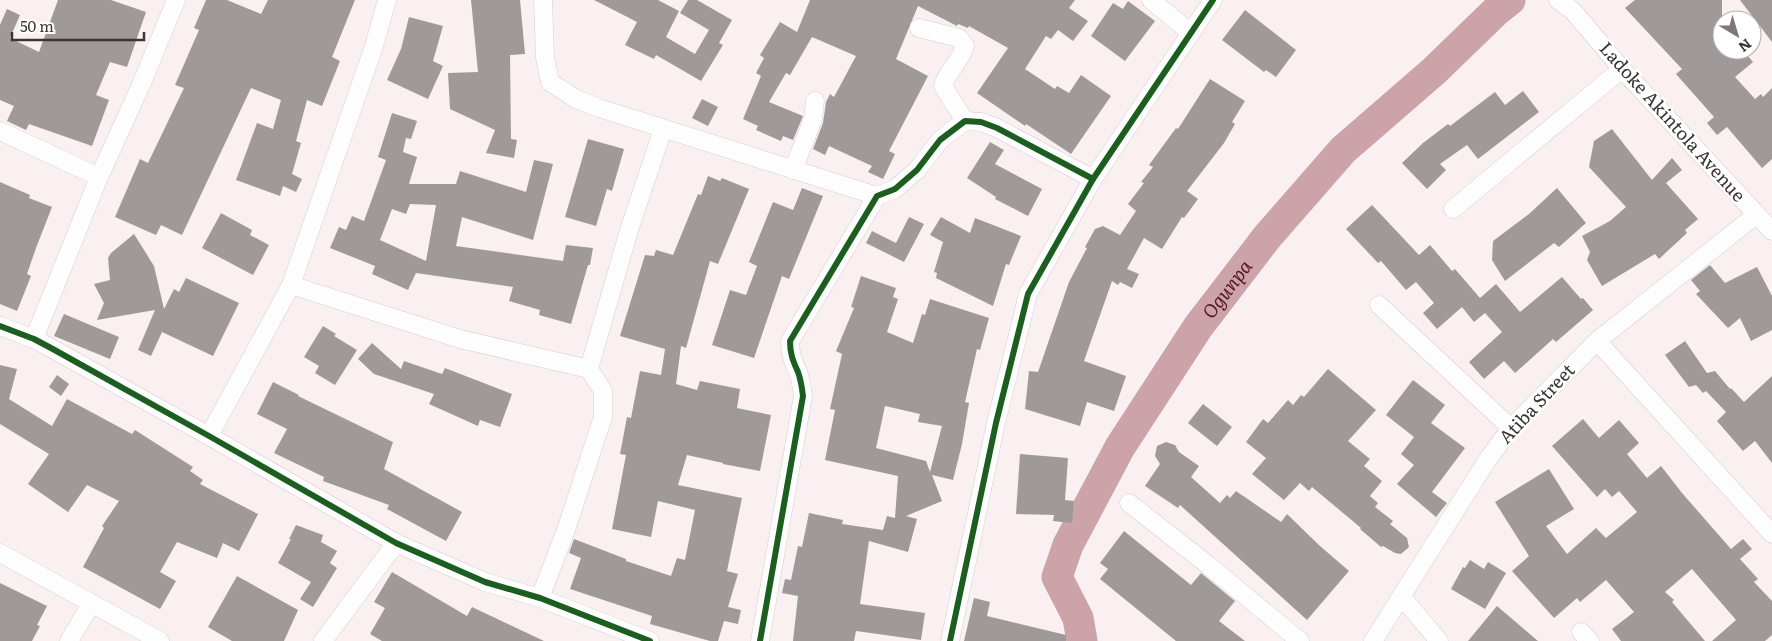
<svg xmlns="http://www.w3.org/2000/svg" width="1772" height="641" viewBox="0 0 1772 641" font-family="Literata,serif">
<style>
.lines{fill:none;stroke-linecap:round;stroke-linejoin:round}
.river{stroke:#cba3a8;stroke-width:31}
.building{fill:#a0999a;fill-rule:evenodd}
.minor-casing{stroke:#d5cecf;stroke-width:19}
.minor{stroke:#fefdfd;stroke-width:18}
.cycleway-casing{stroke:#fff;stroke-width:9}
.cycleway{stroke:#1b5e20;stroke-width:6}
.labels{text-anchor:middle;stroke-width:5;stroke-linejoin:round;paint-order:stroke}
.street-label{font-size:18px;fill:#3b3535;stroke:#fff}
.water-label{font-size:19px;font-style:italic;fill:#581726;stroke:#fff}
</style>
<rect width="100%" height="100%" fill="#faf0f2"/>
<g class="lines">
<path class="river" id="s1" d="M1082,641L1078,618L1057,577L1068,545L1120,447L1198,327L1267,237L1343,150L1434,71L1495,12L1510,0"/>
</g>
<g class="building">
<path d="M58,0H111L146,12L127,67L110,62L96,95L109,100L92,146L29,124L26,130L7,121L14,106L0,100V25L7,9L20,15L10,38L39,52Z"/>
<path d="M206,0H227L261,14L268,0H355L332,57L340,61L322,106L307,100L296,141L301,143L292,174L302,179L296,192L283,186L280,196L236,180L257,123L273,129L281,100L251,88L182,235L161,225L156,235L115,217L140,159L148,163L184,88L175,85L199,30L194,28Z"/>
<path d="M471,0H520L525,54L510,55L511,139L517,140L514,158L486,153L495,130L450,109L448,73L478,72Z"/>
<path d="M594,0H658L679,11L666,37L695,54L709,30L680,13L688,0H697L732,20L719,43L723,45L701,81L656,55L654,59L625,45L637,22Z"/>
<path d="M810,0H1075L1069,8L1088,21L1073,41L1058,30L1051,39L1046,36L1025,69L1055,89L1057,86L1069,93L1081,75L1111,96L1071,154L1026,124L1025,126L977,93L1008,48L969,26L968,28L958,24L957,26L918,6L896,59L928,76L889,151L895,154L883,179L868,172L872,166L829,146L825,155L813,149L823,123L826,102L830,94L834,97L856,56L812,37L790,75L786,73L769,102L803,116L793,140L783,136L781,141L756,130L758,126L743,119L761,76L756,73L764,58L760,55L780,22L797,32Z"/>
<path d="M1635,0H1722V50H1743L1753,62L1735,77L1755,99L1761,94L1763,97L1772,88V159L1762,168L1727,127L1717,135L1707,123L1714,117L1676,74L1682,69L1625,8Z"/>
<path d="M1740,0H1772V42Z"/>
<path d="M1128,1L1155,21L1125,61L1091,36L1113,3L1123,9Z"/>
<path d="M1245,10L1296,50L1276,77L1266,70L1264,72L1222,40Z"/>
<path d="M409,17L443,26L433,61L443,66L428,99L387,80L401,49Z"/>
<path d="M1210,79L1245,101L1232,122L1235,124L1224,143L1187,191L1198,199L1184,218L1182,217L1162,249L1144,238L1127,269L1139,274L1132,288L1120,282L1118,285L1112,281L1084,361L1126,376L1114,411L1087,402L1080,426L1025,409L1029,371L1038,372L1069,282L1087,248L1085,247L1095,229L1103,226L1120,235L1136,211L1128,204L1144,183L1141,182L1153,167L1149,165L1176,128L1178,129Z"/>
<path d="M1523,91L1539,112L1478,159L1467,145L1440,164L1446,170L1427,189L1402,163L1423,143L1448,124L1450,126L1495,92L1505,105Z"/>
<path d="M702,99L718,107L708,126L692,118Z"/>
<path d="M392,113L417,121L411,139L406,138L403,152L417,157L409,184H456L460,171L526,192L534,160L553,164L533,240L462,217L456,246L563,261L566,245L593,248L590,265H588L571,324L539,315L540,310L509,301L513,287L416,273L408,290L372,274L375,266L330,248L339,227L346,230L352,216L364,221L386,160L378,157ZM410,204L436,205L426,261L380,240L392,209L406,214Z"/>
<path d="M1612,129L1652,180L1672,158L1682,170L1666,183L1698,219L1685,230L1687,233L1659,259L1655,254L1602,286L1587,260L1590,252L1582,236L1610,221L1626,207L1589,167L1594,141Z"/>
<path d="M588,139L624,149L612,191L607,189L596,226L565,217Z"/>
<path d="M990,142L1004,150L995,164L1042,189L1028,216L995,199L996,197L967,178Z"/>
<path d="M708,176L720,181L722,178L749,189L718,264L710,261L686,348L681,346L676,384L697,390L700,381L740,389L737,408L771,415L760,471L723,464V463L687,455L678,485L742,498L727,571L738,574L728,607L741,610L738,624L724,621L718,641H710L650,624L652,616L570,589L581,558L569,553L574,539L626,559V561L671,576L677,558L685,560L695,510L658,501L651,537L612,529L626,455L620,454L627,417L631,418L640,371L661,375L665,349L620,336L645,255L654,256L656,250L673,255L698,194L701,195Z"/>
<path d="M0,182L30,195L29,198L52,207L36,248L27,274L31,276L17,311L0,304Z"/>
<path d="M802,188L823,196L789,279L782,276L754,358L712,345L730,290L746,295L757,266L749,262L773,202L793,210Z"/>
<path d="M1557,188L1586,223L1559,247L1554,243L1505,281L1492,260L1493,241L1529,214Z"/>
<path d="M1372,205L1419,255L1430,245L1452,271L1455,269L1480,298L1496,284L1520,312L1562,277L1581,299L1583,298L1593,310L1556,342L1553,339L1515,373L1504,361L1484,379L1469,362L1502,332L1485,313L1474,322L1462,307L1437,329L1423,313L1434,303L1416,282L1406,290L1381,261L1378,263L1346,229Z"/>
<path d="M221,213L252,230L250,235L269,245L253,275L202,248Z"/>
<path d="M909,217L924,224L904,262L866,243L872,231L896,243Z"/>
<path d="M941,217L970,233L975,218L1021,236L1009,265L1006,264L993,306L936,278L937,273L934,272L943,242L930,235Z"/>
<path d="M134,234L154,266L164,309L174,289L179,292L186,278L239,303L213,356L162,332L151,356L138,350L155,310L97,320L104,303L94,284L110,280L108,258L111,253Z"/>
<path d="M1710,265L1725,283L1757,267L1772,296V330L1751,341L1740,318L1728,328L1696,294L1700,291L1691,280Z"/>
<path d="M861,276L896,288L893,297L898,299L887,332L913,343L922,314L925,315L930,299L989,318L980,350L977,349L965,402L969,403L962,444L953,480L932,475L942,501L906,516L917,519L908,552L869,541L860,604L925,613L921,640L856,631L854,641H793L798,596L782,593L785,579L791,580L798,546L802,547L809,513L843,520L842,524L883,530L887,516L895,518L898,476L825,460L835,410L830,409L842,354L836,351L854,308L851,307ZM885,406L920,414L918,422L942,426L930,472L926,461L876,448Z"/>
<path d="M64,314L119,337L110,359L54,336Z"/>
<path d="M323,326L336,334L334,336L357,350L335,385L315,373L319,366L304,357Z"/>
<path d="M1685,341L1707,373L1715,371L1730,389L1731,388L1744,402L1772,376V463L1755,441L1743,451L1717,421L1726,412L1706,391L1703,393L1696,385L1689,387L1665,355Z"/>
<path d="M372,343L401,369L404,361L442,374L445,368L512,394L500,427L480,420L478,426L429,404L434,394L374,374L358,359Z"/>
<path d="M0,365L17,369L9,399L52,426L67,399L132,434L135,430L193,467L190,471L203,480L200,484L258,514L239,551L223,543L217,558L177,542L160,572L176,581L160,609L83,567L104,528L102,526L119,501L87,485L68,512L28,484L49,454L0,424Z"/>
<path d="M1328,369L1376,410L1348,441L1370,459L1364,466L1382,481L1370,496L1378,503L1375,507L1393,521L1390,524L1407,538L1409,547L1401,554L1395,553L1383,546L1381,547L1360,529L1361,528L1312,487L1309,491L1300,483L1284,500L1252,474L1266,458L1246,442L1263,419L1268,423L1288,400L1293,405L1301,395L1304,397Z"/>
<path d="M57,375L69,384L61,396L49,387Z"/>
<path d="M1413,380L1445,405L1431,423L1465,448L1432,492L1447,503L1436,517L1397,484L1414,465L1401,454L1414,437L1386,415Z"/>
<path d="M273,382L299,395L298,396L393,442L384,469L462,512L446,541L387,509L389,505L323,481L324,477L274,453L287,429L257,414Z"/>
<path d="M1203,404L1232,427L1217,446L1188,423Z"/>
<path d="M1583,419L1599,438L1619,420L1639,443L1627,454L1647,478L1661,466L1682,493L1731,549L1743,539L1752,549L1740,559L1758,579L1754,582L1772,601V635L1765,641H1712L1736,620L1692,569L1665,592L1674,600L1672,602L1705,641H1621L1612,629L1634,612L1606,580L1580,602L1577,598L1554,618L1512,571L1529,556L1495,502L1549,469L1574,509L1546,526L1567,554L1596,528L1606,538L1637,512L1619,491L1612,497L1605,489L1597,497L1552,446Z"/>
<path d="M1166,442L1175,445L1179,452L1199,466L1191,477L1220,503L1227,495L1230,498L1236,491L1281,522L1287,514L1320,546L1349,571L1307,620L1180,505L1178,508L1145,486L1160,464L1155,456L1157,446Z"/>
<path d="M1020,454L1068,458L1065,500L1074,501L1072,523L1053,521L1054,515L1016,514Z"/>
<path d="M296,525L323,535L321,542L337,551L330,563L337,568L313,607L300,599L311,582L278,563L291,539H289Z"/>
<path d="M1124,531L1191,585L1201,573L1235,601L1219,621L1245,641H1176L1100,579L1108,569L1100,563Z"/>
<path d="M1470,560L1484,569L1488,562L1506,573L1485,609L1451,589L1463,567L1465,568Z"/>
<path d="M392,572L467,616L472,607L544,641H382L370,634L385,608L374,602Z"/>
<path d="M237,576L298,610L284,641H232L208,627Z"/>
<path d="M0,583L47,606L37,625L40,626L32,641H0Z"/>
<path d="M974,598L990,602L987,616L1066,635V641H964Z"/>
<path d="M1497,606L1538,641H1468Z"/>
</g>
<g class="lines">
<defs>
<g id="minor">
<path d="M543,0L545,58L550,82L576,99L599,108L877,196"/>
<path d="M1151,0L1191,33"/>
<path d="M1558,0L1573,11L1622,69L1772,231"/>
<path d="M919,28L959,38L965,46C961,61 947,71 943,86L965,121"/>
<path d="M0,131L99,177"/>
<path d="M793,170L813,119L815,101"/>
<path d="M1453,209L1622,69"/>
<path d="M291,285L460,339L589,369"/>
<path d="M1379,305L1511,428"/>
<path d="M0,326L34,339L51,348L209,436L396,543L485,582L540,598L650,641"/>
<path d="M34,339L99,177L141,85L176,0"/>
<path d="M1597,341L1772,534"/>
<path d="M209,436L291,285L374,46L387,0"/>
<path d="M1129,503L1208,565L1300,641"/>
<path d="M0,553L160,641"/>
<path d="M1402,597L1439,641"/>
<path d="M540,598L566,530L603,417V391L589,369L630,227L663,129"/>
<path d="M1581,632L1590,641"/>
<path d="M69,641L91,604"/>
<path d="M323,641L396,543"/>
<path d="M760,641L803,396C802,388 801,380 798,372C793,361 790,354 790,341L877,196L895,189L917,170L940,140L965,121L981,122L997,128L1093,179"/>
<path d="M950,641L996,423L1028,294L1093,179L1213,0"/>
<path d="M1373,641L1488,459L1511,428L1597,341L1756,215"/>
</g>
</defs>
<use href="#minor" class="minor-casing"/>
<use href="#minor" class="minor"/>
<defs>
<g id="cycleway">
<path d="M0,326L34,339L51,348L209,436L396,543L485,582L540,598L650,641"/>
<path d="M760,641L803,396C802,388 801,380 798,372C793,361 790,354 790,341L877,196L895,189L917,170L940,140L965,121L981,122L997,128L1093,179"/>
<path d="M950,641L996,423L1028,294L1093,179L1213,0"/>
</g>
</defs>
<use href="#cycleway" class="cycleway-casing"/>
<use href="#cycleway" class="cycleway"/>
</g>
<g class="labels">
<g class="street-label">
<text transform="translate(1672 122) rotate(48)" y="6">Ladoke Akintola Avenue</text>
<text transform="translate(1537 404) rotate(-47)" y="6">Atiba Street</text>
</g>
<g class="water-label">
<text dy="7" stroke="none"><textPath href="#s1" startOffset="405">Ogunpa</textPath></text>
</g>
</g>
<g transform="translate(1737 35) rotate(142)"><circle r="24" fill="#ffffff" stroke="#b1aeae"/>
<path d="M0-4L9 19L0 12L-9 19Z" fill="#7e7677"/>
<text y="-8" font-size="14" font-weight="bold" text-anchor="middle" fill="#3b3535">N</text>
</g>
<path d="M12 32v8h132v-8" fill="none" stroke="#3b3535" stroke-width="2.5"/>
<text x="20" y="32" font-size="15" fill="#3b3535" stroke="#ffffff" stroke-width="4" paint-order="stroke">50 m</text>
</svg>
